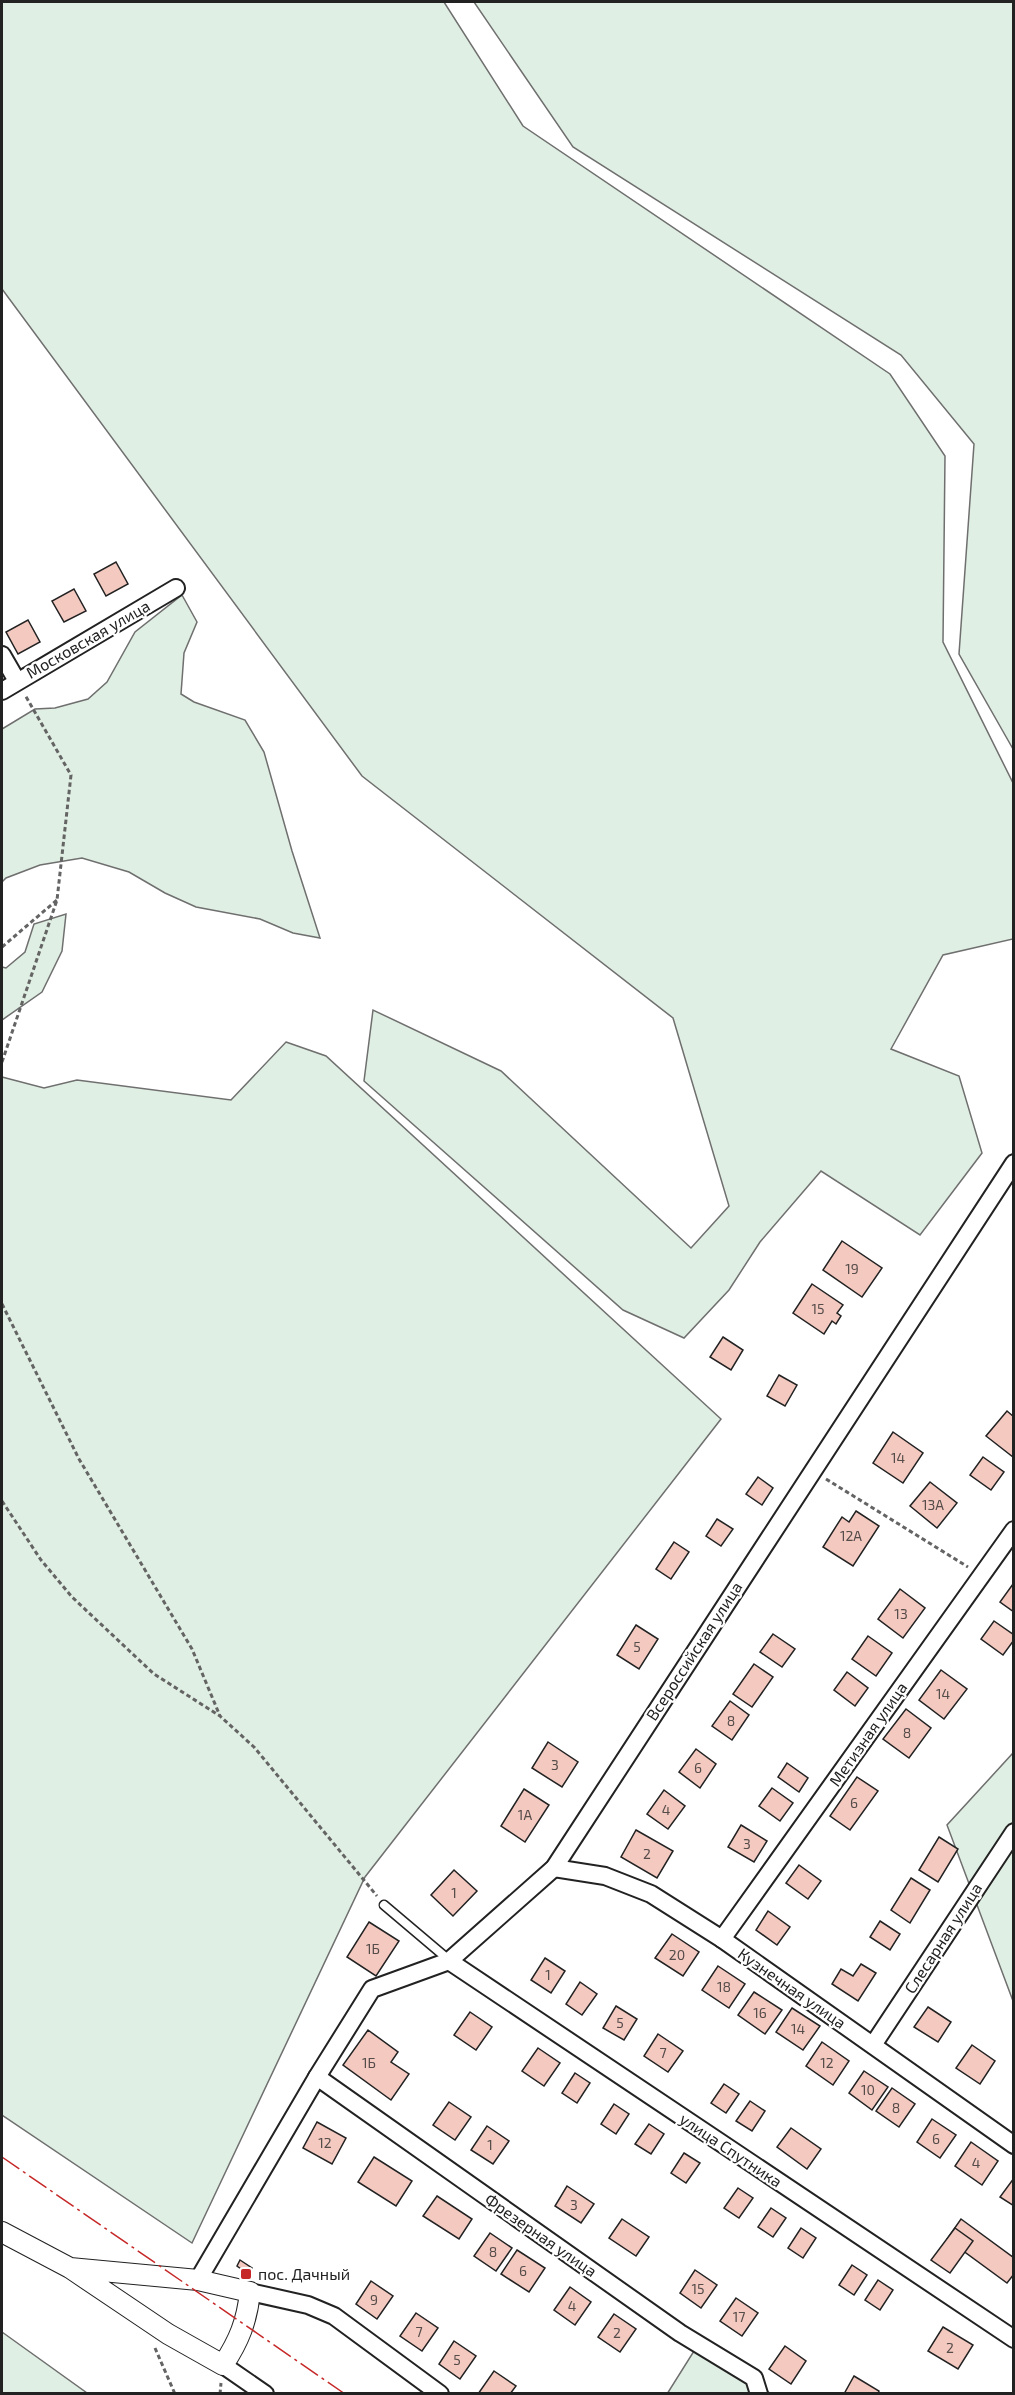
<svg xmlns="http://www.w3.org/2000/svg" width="1015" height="2395" viewBox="0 0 1015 2395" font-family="'Exo 2',sans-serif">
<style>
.green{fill:#e0efe3;stroke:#6f6f6f;stroke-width:1.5}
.building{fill:#f3c9c0;stroke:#222;stroke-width:1.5}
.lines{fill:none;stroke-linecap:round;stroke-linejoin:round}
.service-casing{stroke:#222;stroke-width:11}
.minor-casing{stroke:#222;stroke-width:20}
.tertiary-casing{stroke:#222;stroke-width:22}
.path{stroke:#646464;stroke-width:3;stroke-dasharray:4.5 3;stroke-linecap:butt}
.service{stroke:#fff;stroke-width:8}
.minor{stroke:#fff;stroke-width:16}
.tertiary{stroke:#fff;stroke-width:20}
.power{stroke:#c62828;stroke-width:1.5;stroke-dasharray:21 4.5 3 4.5;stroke-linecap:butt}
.poi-dot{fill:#c62828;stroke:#fff;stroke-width:2}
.labels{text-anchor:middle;stroke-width:4.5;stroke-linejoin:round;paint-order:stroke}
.number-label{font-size:14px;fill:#564c4a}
.street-label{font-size:16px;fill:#222;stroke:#fff}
.poi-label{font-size:16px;fill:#222;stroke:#fff;text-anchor:start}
</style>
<rect width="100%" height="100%" fill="#fff"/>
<g class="green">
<path d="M2,2H444L523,126L890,374L945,456L943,642L1013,783V939L943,955L891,1049L959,1076L982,1153L920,1235L821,1171L760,1242L729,1290L684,1338L623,1310L364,1081L373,1010L501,1071L691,1248L729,1206L673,1018L362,776L2,289Z"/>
<path d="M474,2H1013V749L959,654L974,444L901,355L573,147Z"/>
<path d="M182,595L197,622L184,653L181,694L194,702L245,720L264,752L292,851L320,938L293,933L260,919L196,907L165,893L129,872L82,858L40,865L6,878L2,882V729L35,709L55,708L88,699L107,682L135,632Z"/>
<path d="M66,914L62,951L42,992L2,1020V967L6,968L25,952L34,924Z"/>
<path d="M286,1042L326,1056L721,1419L365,1877L192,2243L2,2115V1077L44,1088L77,1080L231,1100Z"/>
<path d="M1013,1753V2001L947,1825Z"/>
<path d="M2,2332L87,2393H2Z"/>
<path d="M694,2351L770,2393L667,2394Z"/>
</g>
<g class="building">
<path d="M116,562L128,584L106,596L94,574Z"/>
<path d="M74,589L86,611L64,622L52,601Z"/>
<path d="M28,620L40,642L18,654L6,632Z"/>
<path d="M842,1241L882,1268L862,1297L823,1270Z"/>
<path d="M812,1284L843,1305L837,1313L841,1316L836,1324L832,1321L824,1334L793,1313Z"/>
<path d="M723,1337L743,1350L731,1370L710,1357Z"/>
<path d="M779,1375L797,1385L785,1406L767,1396Z"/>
<path d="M1007,1411L1014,1417L1013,1457L986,1436Z"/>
<path d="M893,1432L923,1453L903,1483L873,1463Z"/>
<path d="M983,1457L1004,1472L991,1490L970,1475Z"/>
<path d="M758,1477L773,1488L762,1505L746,1494Z"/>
<path d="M930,1482L957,1503L937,1528L910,1506Z"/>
<path d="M856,1511L879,1526L853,1566L823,1547L842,1517L849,1522Z"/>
<path d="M717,1519L733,1529L721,1546L706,1536Z"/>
<path d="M674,1542L689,1552L671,1579L656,1569Z"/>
<path d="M1013,1584H1014V1612L1000,1602Z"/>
<path d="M900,1589L925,1608L903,1638L878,1619Z"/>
<path d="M994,1621L1014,1635V1640L1003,1655L981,1639Z"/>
<path d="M636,1625L658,1639L639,1669L617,1655Z"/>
<path d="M773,1634L795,1649L782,1667L760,1652Z"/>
<path d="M868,1636L892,1653L876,1676L852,1659Z"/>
<path d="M754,1664L773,1677L752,1707L733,1694Z"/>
<path d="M941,1670L967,1689L944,1719L919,1700Z"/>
<path d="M847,1672L868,1688L855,1706L834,1690Z"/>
<path d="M730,1701L749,1715L732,1740L712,1726Z"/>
<path d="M906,1709L931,1728L909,1758L883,1739Z"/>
<path d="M548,1742L578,1762L562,1787L532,1768Z"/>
<path d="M696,1749L716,1764L700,1788L679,1772Z"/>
<path d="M787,1763L808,1778L799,1792L778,1777Z"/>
<path d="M857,1777L878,1791L850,1830L830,1816Z"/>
<path d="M772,1788L793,1803L780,1821L759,1806Z"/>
<path d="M524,1789L549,1805L525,1842L501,1826Z"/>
<path d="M664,1790L685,1806L668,1829L647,1814Z"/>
<path d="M741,1825L767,1841L754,1862L728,1847Z"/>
<path d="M636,1830L673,1851L657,1878L621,1857Z"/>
<path d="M939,1837L958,1849L938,1882L919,1870Z"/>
<path d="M799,1865L821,1881L808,1899L786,1883Z"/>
<path d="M454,1870L477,1891L453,1916L431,1895Z"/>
<path d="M911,1878L930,1890L910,1923L891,1910Z"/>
<path d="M768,1911L790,1927L777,1945L756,1930Z"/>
<path d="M880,1921L900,1934L890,1950L870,1937Z"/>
<path d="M369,1922L399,1941L376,1976L347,1957Z"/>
<path d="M672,1934L699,1952L683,1976L655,1958Z"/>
<path d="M545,1958L565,1971L551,1993L531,1980Z"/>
<path d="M861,1964L876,1973L858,2001L832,1984L841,1969L853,1976Z"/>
<path d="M718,1966L745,1984L729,2008L702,1990Z"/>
<path d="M580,1982L597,1994L582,2015L566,2004Z"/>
<path d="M754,1992L782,2010L765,2034L738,2015Z"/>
<path d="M616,2006L637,2019L624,2040L603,2028Z"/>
<path d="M928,2007L951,2022L938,2042L914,2027Z"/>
<path d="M792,2008L820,2026L803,2050L776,2032Z"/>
<path d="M470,2012L492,2027L476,2050L454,2035Z"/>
<path d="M368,2030L398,2052L391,2062L409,2074L391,2100L343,2065Z"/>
<path d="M658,2034L683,2051L668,2072L644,2056Z"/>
<path d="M822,2042L849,2061L833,2085L806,2066Z"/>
<path d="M972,2045L995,2061L980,2084L956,2068Z"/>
<path d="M538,2048L560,2063L544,2086L522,2071Z"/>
<path d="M864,2071L888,2087L872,2110L849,2093Z"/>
<path d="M575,2073L590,2083L577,2103L562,2093Z"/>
<path d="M724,2084L739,2094L726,2113L711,2103Z"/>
<path d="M892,2088L915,2104L899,2127L876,2111Z"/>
<path d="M750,2101L765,2111L752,2131L736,2121Z"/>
<path d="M449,2102L471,2117L455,2140L433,2125Z"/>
<path d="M614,2104L629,2114L616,2134L601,2124Z"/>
<path d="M932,2119L956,2135L940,2158L917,2142Z"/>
<path d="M317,2122L346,2138L332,2164L303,2148Z"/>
<path d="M649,2124L664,2134L651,2154L635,2144Z"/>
<path d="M487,2126L509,2141L493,2164L471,2150Z"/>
<path d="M791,2128L821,2149L807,2169L777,2147Z"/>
<path d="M971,2142L998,2161L982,2185L955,2166Z"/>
<path d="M684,2153L700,2163L686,2183L671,2173Z"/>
<path d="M374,2157L412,2181L396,2206L358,2182Z"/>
<path d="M1014,2178V2206L1000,2197Z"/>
<path d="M567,2186L594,2204L581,2223L555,2206Z"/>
<path d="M738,2188L753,2198L739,2218L724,2208Z"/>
<path d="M437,2196L472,2219L459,2239L423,2216Z"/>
<path d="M771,2208L786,2218L773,2237L758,2227Z"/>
<path d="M622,2219L649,2237L636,2256L609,2238Z"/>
<path d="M961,2219L1014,2258V2274L1007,2283L947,2239Z"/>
<path d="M801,2228L816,2238L803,2258L788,2248Z"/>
<path d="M955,2228L973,2241L950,2273L931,2260Z"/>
<path d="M490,2233L512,2248L496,2271L474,2256Z"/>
<path d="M517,2250L545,2268L529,2292L501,2274Z"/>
<path d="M240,2260L252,2268L248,2274L237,2266Z"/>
<path d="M852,2265L867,2275L854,2295L839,2285Z"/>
<path d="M695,2270L717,2285L701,2308L680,2293Z"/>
<path d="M878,2280L893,2290L880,2310L865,2300Z"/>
<path d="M371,2281L393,2296L377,2319L356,2304Z"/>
<path d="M570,2287L591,2302L575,2325L554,2310Z"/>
<path d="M736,2298L758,2313L742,2336L720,2321Z"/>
<path d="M416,2313L438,2328L422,2351L400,2336Z"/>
<path d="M614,2314L636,2329L620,2352L598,2337Z"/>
<path d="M943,2327L973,2345L958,2369L928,2351Z"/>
<path d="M454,2341L476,2356L460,2379L439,2364Z"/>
<path d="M785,2346L806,2361L791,2384L769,2369Z"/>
<path d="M494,2371L516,2386L510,2394H478Z"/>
<path d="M854,2376L879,2391L878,2394H844Z"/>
</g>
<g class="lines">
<defs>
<path id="service" d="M384,1905L449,1960"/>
<g id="minor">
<path d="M2,655L17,681"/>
<path d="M2,691L176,588"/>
<path d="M554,1868L605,1876L651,1894L722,1939L1014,2145"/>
<path d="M722,1939L1014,1530"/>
<path d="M449,1961L1014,2339"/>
<path d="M873,2045L1014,1832"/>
<path d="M317,2077L680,2333L754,2378L759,2394"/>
<path d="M198,2280L317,2077L372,1989L449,1961L554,1868L1014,1163"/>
<path d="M250,2292L308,2305L334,2316L440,2394"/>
<path d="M223,2365L265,2394"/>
</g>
<path id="tertiary" d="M2,2232L70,2268L168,2334L223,2365C239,2341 247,2321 250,2292L198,2280L70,2268"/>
</defs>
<use href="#service" class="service-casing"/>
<use href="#minor" class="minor-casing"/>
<use href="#tertiary" class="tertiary-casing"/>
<g class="path">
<path d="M2,947L57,900"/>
<path d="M2,1062L57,900L71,775L25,695"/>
<path d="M2,1304L79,1459L192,1649L220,1716"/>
<path d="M826,1479L968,1567"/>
<path d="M2,1501L41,1560L72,1597L154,1674L220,1716L254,1747L377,1896"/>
<path d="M155,2348L175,2394"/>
<path d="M220,2394L221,2383"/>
</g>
<use href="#service" class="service"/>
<use href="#minor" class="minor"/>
<use href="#tertiary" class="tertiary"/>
<path class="power" d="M2,2157L345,2394"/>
</g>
<rect class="poi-dot" x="240" y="2268" width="12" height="12" rx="3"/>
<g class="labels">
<g class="number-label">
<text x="852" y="1274">19</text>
<text x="818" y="1314">15</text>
<text x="898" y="1463">14</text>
<text x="933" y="1510">13А</text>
<text x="851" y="1541">12А</text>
<text x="901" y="1619">13</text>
<text x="637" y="1652">5</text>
<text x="943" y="1699">14</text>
<text x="731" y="1726">8</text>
<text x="907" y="1738">8</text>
<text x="555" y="1770">3</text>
<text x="698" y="1773">6</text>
<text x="854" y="1808">6</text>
<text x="666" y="1815">4</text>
<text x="525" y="1820">1А</text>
<text x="747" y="1849">3</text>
<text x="647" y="1859">2</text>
<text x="454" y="1898">1</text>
<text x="373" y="1954">1Б</text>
<text x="677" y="1960">20</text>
<text x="548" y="1980">1</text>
<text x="724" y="1992">18</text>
<text x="760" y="2018">16</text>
<text x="620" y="2028">5</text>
<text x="798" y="2034">14</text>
<text x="663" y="2058">7</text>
<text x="369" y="2068">1Б</text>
<text x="827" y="2068">12</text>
<text x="868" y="2095">10</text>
<text x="896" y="2113">8</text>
<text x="936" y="2144">6</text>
<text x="325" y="2148">12</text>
<text x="490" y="2150">1</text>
<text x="976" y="2168">4</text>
<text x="574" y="2210">3</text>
<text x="493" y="2257">8</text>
<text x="523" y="2276">6</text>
<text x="698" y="2294">15</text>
<text x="374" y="2305">9</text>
<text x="572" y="2311">4</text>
<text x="739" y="2322">17</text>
<text x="419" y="2337">7</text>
<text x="617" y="2338">2</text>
<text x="950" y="2353">2</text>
<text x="457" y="2365">5</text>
</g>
<g class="street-label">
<text transform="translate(88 639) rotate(-30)" y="6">Московская улица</text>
<text transform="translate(694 1651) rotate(-57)" y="6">Всероссийская улица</text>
<text transform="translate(868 1734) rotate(-55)" y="6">Метизная улица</text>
<text transform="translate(943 1938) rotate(-57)" y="6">Слесарная улица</text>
<text transform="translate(792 1988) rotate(35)" y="6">Кузнечная улица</text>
<text transform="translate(731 2150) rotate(34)" y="6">улица Спутника</text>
<text transform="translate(541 2235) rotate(35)" y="6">Фрезерная улица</text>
</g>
<g class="poi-label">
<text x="258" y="2280">пос. Дачный</text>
</g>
</g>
<rect width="1015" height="2395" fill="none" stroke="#222222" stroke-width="6"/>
</svg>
